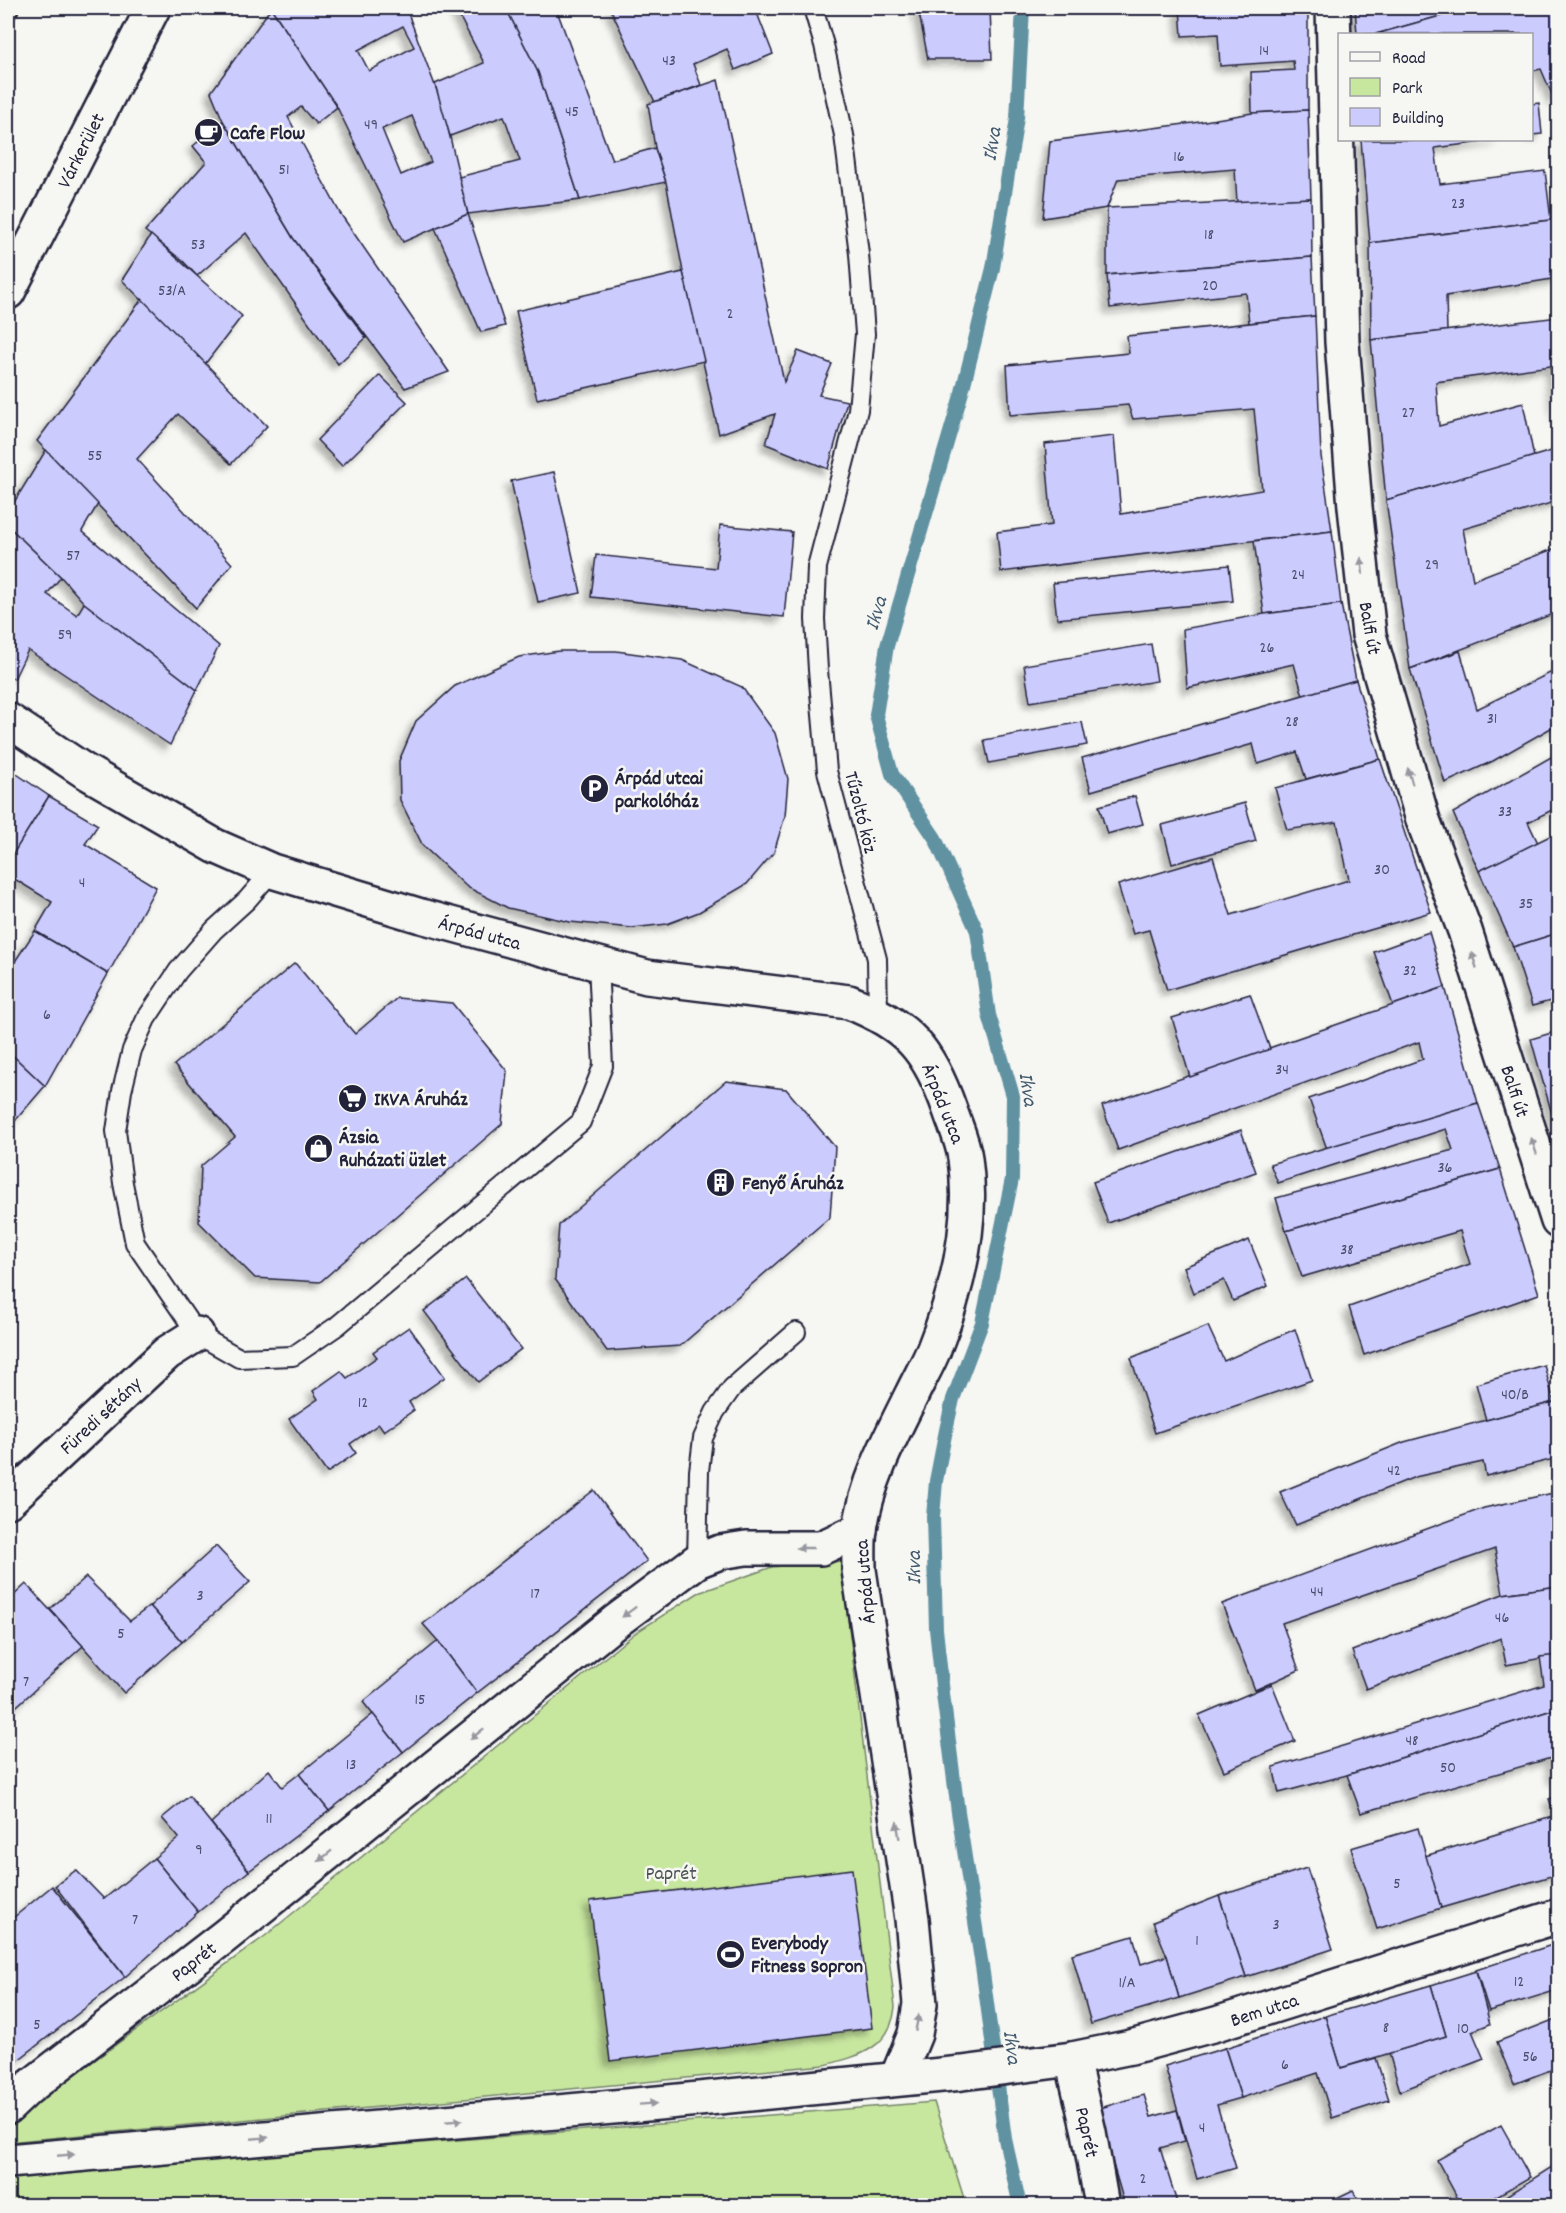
<svg xmlns="http://www.w3.org/2000/svg" width="1566" height="2213" viewBox="0 0 1566 2213" font-family="Dekko,sans-serif">
<style>
.green{fill:#c7e69e;stroke:#74846c;stroke-width:1.5}
.lines{fill:none;stroke-linecap:round;stroke-linejoin:round}
.stream{stroke:#6192a2;stroke-width:14}
.building{fill:#cccbfd;stroke:#22223b;stroke-width:1.5;fill-rule:evenodd;filter:url(#shadow)}
.lane-casing{stroke:#22223b;stroke-width:22}
.street-casing{stroke:#22223b;stroke-width:38}
.secondary-casing{stroke:#22223b;stroke-width:38}
.lane{stroke:#f6f6f2;stroke-width:18}
.street{stroke:#f6f6f2;stroke-width:33}
.secondary{stroke:#f6f6f2;stroke-width:33}
.oneway{fill:#9797a0}
.labels{text-anchor:middle;stroke-width:5;stroke-linejoin:round;paint-order:stroke}
.number-label{font-size:16px;fill:#4c4c6c}
.poi-label{font-size:20px;font-weight:bold;fill:#22223b;stroke:#f6f6f2;text-anchor:start}
.street-label{font-size:20px;fill:#22223b;stroke:#f6f6f2}
.park-label{font-size:20px;fill:#4b5354;stroke:#f6f6f2}
.water-label{font-size:21px;font-style:italic;fill:#425a6e;stroke:#f6f6f2}
</style>
<defs>
<filter id="shadow"><feDropShadow dx="-5.5" dy="5.5" stdDeviation="3" flood-color="#0004"/></filter>
</defs>
<rect width="100%" height="100%" fill="#f6f6f2"/>
<filter id="ink" filterUnits="userSpaceOnUse"><feTurbulence type="fractalNoise" baseFrequency=".0167" numOctaves="2"/><feDisplacementMap in="SourceGraphic" scale="12" xChannelSelector="R" yChannelSelector="G"/><feConvolveMatrix kernelMatrix="1 2 1 2 8 2 1 2 1" color-interpolation-filters="sRGB"/></filter>
<g filter="url(#ink)">
<g class="green">
<path d="M841,1561L895,2007C891,2048 860,2056 825,2065L8,2142V2125L18,2116L265,1936L635,1633L698,1593L772,1567Z"/>
<path d="M934,2102L966,2205L8,2206V2179L34,2174Z"/>
</g>
<g class="lines">
<path class="stream" d="M1020,2206L1005,2139L983,1973L958,1812L943,1694L936,1629L933,1517L936,1481L946,1430L953,1399L982,1323L1012,1179L1013,1096L989,1015L977,931L935,838L892,774L876,715L887,646L962,392L993,268L1017,118L1023,8"/>
</g>
<g class="building">
<path d="M271,8H406L443,107L468,214L403,242L337,107ZM403,26L414,47L369,71L358,50ZM412,116L431,162L401,175L382,129Z"/>
<path d="M271,8L337,107L316,124L301,107L288,117L340,213L449,372L405,388L293,238L223,121L211,92Z"/>
<path d="M455,8H506L538,72L580,200L468,214L459,177L520,161L504,116L450,136L435,84L484,63Z"/>
<path d="M506,8H556L612,160L655,148L666,182L580,200L538,72Z"/>
<path d="M610,8H755L773,54L735,70L727,49L693,64L701,85L655,102Z"/>
<path d="M918,8H990L992,59H928Z"/>
<path d="M1180,8H1308V110L1252,113L1251,72L1294,70L1293,61L1220,66L1218,34L1182,36Z"/>
<path d="M1355,8H1469L1376,34H1357Z"/>
<path d="M1469,8H1558V97L1554,99L1541,69L1532,71V34H1376Z"/>
<path d="M718,80L784,382L798,351L832,364L819,395L847,401L828,469L766,444L775,414L719,434L683,272L666,182L655,148L648,104Z"/>
<path d="M1539,103L1542,134L1532,135V104Z"/>
<path d="M1308,110L1311,198L1237,203L1235,169L1118,179L1107,208L1043,218L1050,141L1193,123L1252,113Z"/>
<path d="M223,121L293,238L366,338L338,364L246,233L197,276L184,262L145,231L206,162L193,146Z"/>
<path d="M1361,140H1500L1435,148L1440,184L1545,171L1551,220L1370,243Z"/>
<path d="M1311,198L1312,257L1107,275V208Z"/>
<path d="M468,214L505,326L481,332L435,228Z"/>
<path d="M1551,220H1558V278L1446,296L1447,331L1371,340L1370,243Z"/>
<path d="M151,235L242,316L205,364L122,280Z"/>
<path d="M1312,257L1315,316L1249,323L1246,293L1110,308L1107,275Z"/>
<path d="M683,272L704,361L537,399L516,311Z"/>
<path d="M142,299L267,426L231,464L178,414L137,459L232,564L196,608L37,441Z"/>
<path d="M1315,316L1321,456L1332,531L1001,572L997,532L1052,525L1045,444L1114,436L1121,514L1262,490L1254,409L1133,419L1128,405L1010,415L1007,365L1129,353L1127,336Z"/>
<path d="M1558,317V418L1550,366L1436,382L1439,426L1523,403L1534,457L1386,500L1371,340Z"/>
<path d="M380,375L407,402L342,466L317,440Z"/>
<path d="M1558,449V501L1463,529L1473,580L1558,547V612L1410,669L1386,500Z"/>
<path d="M46,450L98,504L82,531L219,646L197,690L84,603L61,577L8,526V512Z"/>
<path d="M554,472L581,593L538,602L511,481Z"/>
<path d="M720,525L792,532L784,617L591,597L596,555L716,568Z"/>
<path d="M8,526L61,577L47,594L77,615L84,603L197,690L170,745L28,650L14,679L8,675Z"/>
<path d="M1332,531L1341,604L1264,614L1254,541Z"/>
<path d="M1229,565L1233,601L1057,619L1053,583Z"/>
<path d="M1341,604L1356,680L1303,696L1294,664L1187,688L1183,629L1264,614Z"/>
<path d="M1151,644L1157,681L1030,702L1024,665Z"/>
<path d="M559,651H616L682,660L742,687L775,733L788,779L785,816L774,852L747,884L699,912L667,924L632,928L570,922L508,908L467,887L423,846L400,800L399,761L416,721L455,686L519,657Z"/>
<path d="M1460,651L1477,709L1558,669V724L1493,761L1445,783L1410,669Z"/>
<path d="M1356,680L1380,759L1306,779L1297,752L1258,764L1253,744L1091,791L1082,758Z"/>
<path d="M1082,722L1087,745L989,763L984,740Z"/>
<path d="M1558,753V807L1528,822L1538,843L1479,871L1453,813Z"/>
<path d="M1380,759L1431,912L1167,990L1149,930L1133,934L1118,885L1213,857L1231,915L1349,880L1337,822L1287,830L1275,788Z"/>
<path d="M8,768L49,796L14,853L8,849Z"/>
<path d="M49,796L98,825L85,844L156,887L108,974L35,931L52,902L8,875V862Z"/>
<path d="M1135,796L1143,824L1107,834L1099,806Z"/>
<path d="M1245,803L1256,841L1172,864L1162,825Z"/>
<path d="M1558,832V933L1513,947L1479,871Z"/>
<path d="M35,931L108,974L45,1086L8,1051V972Z"/>
<path d="M1429,932L1445,987L1393,1005L1374,952Z"/>
<path d="M1558,933V999L1532,1006L1513,947Z"/>
<path d="M295,963L355,1034L397,998L452,1003L507,1071L502,1124L320,1282L255,1278L199,1222L201,1166L235,1137L174,1065Z"/>
<path d="M1445,987L1478,1103L1327,1149L1309,1099L1423,1059L1419,1042L1118,1150L1102,1106Z"/>
<path d="M1250,994L1270,1049L1190,1077L1172,1018Z"/>
<path d="M1558,1031V1136L1531,1039Z"/>
<path d="M8,1051L45,1086L8,1129Z"/>
<path d="M726,1081L786,1089L835,1147L830,1217L680,1346L607,1351L555,1279L559,1225Z"/>
<path d="M1478,1103L1500,1169L1286,1231L1276,1198L1453,1150L1446,1129L1278,1183L1270,1164Z"/>
<path d="M1241,1130L1256,1172L1108,1223L1093,1182Z"/>
<path d="M1500,1169L1539,1294L1364,1355L1349,1307L1470,1264L1460,1231L1302,1277L1286,1231Z"/>
<path d="M1249,1240L1268,1286L1233,1301L1224,1280L1194,1293L1184,1267Z"/>
<path d="M466,1279L521,1349L478,1382L424,1311Z"/>
<path d="M1208,1326L1224,1361L1295,1329L1312,1380L1155,1433L1131,1358Z"/>
<path d="M409,1327L445,1377L409,1402L414,1410L384,1431L379,1424L350,1444L356,1453L327,1473L289,1419L318,1399L313,1391L341,1371L347,1378L377,1357L373,1352Z"/>
<path d="M1544,1365L1554,1402L1486,1420L1476,1384Z"/>
<path d="M1554,1402L1558,1423V1458L1486,1476L1483,1462L1415,1477L1296,1525L1280,1492L1404,1442Z"/>
<path d="M594,1490L647,1561L477,1693L438,1641L423,1624Z"/>
<path d="M1558,1492V1586L1503,1594L1495,1549L1282,1623L1299,1670L1255,1690L1222,1604L1484,1508Z"/>
<path d="M216,1546L250,1582L182,1642L150,1606Z"/>
<path d="M86,1577L130,1621L150,1606L182,1642L124,1693L50,1609Z"/>
<path d="M26,1584L83,1646L8,1714V1601Z"/>
<path d="M1558,1586V1655L1506,1665L1501,1638L1366,1689L1352,1651L1503,1594Z"/>
<path d="M438,1641L477,1693L403,1752L363,1702Z"/>
<path d="M1558,1655V1710L1549,1711L1347,1775L1279,1793L1273,1767L1544,1685L1540,1657Z"/>
<path d="M1272,1684L1295,1741L1224,1771L1199,1715Z"/>
<path d="M1558,1710V1778L1554,1779L1551,1758L1361,1813L1347,1775L1549,1711Z"/>
<path d="M373,1714L403,1752L329,1811L299,1774Z"/>
<path d="M269,1770L282,1787L299,1774L329,1811L249,1871L211,1823Z"/>
<path d="M189,1796L249,1871L198,1912L154,1858L179,1838L162,1818Z"/>
<path d="M1558,1796V1874L1441,1908L1425,1856L1555,1816L1549,1799Z"/>
<path d="M1418,1828L1441,1908L1377,1929L1351,1848Z"/>
<path d="M154,1858L198,1912L125,1977L55,1886L76,1870L104,1899Z"/>
<path d="M1307,1868L1333,1949L1246,1977L1219,1896Z"/>
<path d="M852,1869L872,2028L610,2061L590,1901Z"/>
<path d="M52,1886L125,1977L8,2068V1922Z"/>
<path d="M1219,1896L1246,1977L1179,1998L1167,1956L1153,1922Z"/>
<path d="M1133,1936L1141,1964L1167,1956L1179,1998L1091,2024L1072,1954Z"/>
<path d="M1558,1943V1990L1489,2011L1476,1970Z"/>
<path d="M1476,1971L1490,2024L1472,2031L1484,2059L1400,2091L1389,2053L1446,2036L1431,1985Z"/>
<path d="M1431,1985L1446,2036L1341,2068L1325,2016Z"/>
<path d="M1325,2016L1341,2068L1376,2058L1389,2100L1332,2118L1318,2073L1241,2098L1225,2048Z"/>
<path d="M1558,2018V2067L1514,2084L1497,2042Z"/>
<path d="M1225,2048L1241,2098L1217,2105L1236,2168L1197,2179L1165,2066Z"/>
<path d="M1144,2095L1151,2117L1177,2110L1185,2141L1160,2148L1178,2206H1125L1097,2109Z"/>
<path d="M1501,2125L1530,2177L1479,2206H1462L1437,2160Z"/>
<path d="M1558,2163V2206H1490Z"/>
<path d="M1353,2190L1362,2206H1320Z"/>
</g>
<g class="lines">
<defs>
<g id="lane">
<path d="M813,8L824,45L844,135L859,254L865,334L858,410L817,567L815,619L818,670L827,771L877,959L878,1014"/>
<path d="M8,10L9,8"/>
<path d="M272,871L247,900L214,930L178,971L146,1019L132,1050L122,1091L116,1131L123,1183L135,1243L197,1334L239,1358L293,1356L337,1326L581,1122L603,1066L598,964"/>
<path d="M697,1561L699,1471L703,1438L715,1412L732,1388L796,1332"/>
</g>
<g id="street">
<path d="M1333,8L1342,342L1355,507L1369,635L1423,820L1465,931L1558,1221"/>
<path d="M8,720L83,770L215,846L272,871L421,916L647,977L849,1002C908,1025 929,1050 950,1110C955,1125 963,1142 965,1158C974,1222 958,1289 934,1349C928,1364 919,1379 912,1394C891,1436 867,1481 860,1529C858,1542 859,1557 859,1570L912,1919L920,2004L915,2034L897,2078"/>
<path d="M8,1501L167,1353L197,1334"/>
<path d="M1072,2059L1089,2132L1102,2206"/>
<path d="M8,2107L27,2089L225,1936L615,1622L697,1561L720,1552L746,1548H821L860,1530"/>
<path d="M8,2161L658,2103L962,2073L1072,2059L1131,2047L1216,2024L1558,1916"/>
</g>
<path id="secondary" d="M8,292L153,8"/>
</defs>
<use href="#lane" class="lane-casing"/>
<use href="#street" class="street-casing"/>
<use href="#secondary" class="secondary-casing"/>
<use href="#lane" class="lane"/>
<use href="#street" class="street"/>
<use href="#secondary" class="secondary"/>
</g>
<defs><path id="oneway-solid" d="M-6-.8H1V-3.2L6.5 0L1 3.2V.8H-6Z" transform="scale(1.5)"/></defs>
<g class="oneway">
<use href="#oneway-solid" transform="translate(1362 566) rotate(-96)"/>
<use href="#oneway-solid" transform="translate(1410 776) rotate(-106)"/>
<use href="#oneway-solid" transform="translate(1474 960) rotate(-108)"/>
<use href="#oneway-solid" transform="translate(1534 1146) rotate(-108)"/>
<use href="#oneway-solid" transform="translate(805 1548) rotate(180)"/>
<use href="#oneway-solid" transform="translate(629 1612) rotate(143)"/>
<use href="#oneway-solid" transform="translate(477 1734) rotate(141)"/>
<use href="#oneway-solid" transform="translate(898 1830) rotate(-99)"/>
<use href="#oneway-solid" transform="translate(325 1856) rotate(141)"/>
<use href="#oneway-solid" transform="translate(917 2023) rotate(-79)"/>
<use href="#oneway-solid" transform="translate(648 2104) rotate(-4)"/>
<use href="#oneway-solid" transform="translate(454 2121) rotate(-5)"/>
<use href="#oneway-solid" transform="translate(260 2138) rotate(-5)"/>
<use href="#oneway-solid" transform="translate(66 2155) rotate(-5)"/>
</g>
</g>
<defs>
<symbol id="cafe-disc" viewBox="-11 -11 22 22"><circle r="9.5" fill="#22223b" stroke="#f6f6f2"/><path d="M-5.5-4.5H6V0H3Q3 3.5 0 3.5H-2.5Q-5.5 3.5-5.5 0ZM3-3.2v2h1.7v-2ZM-6 4.5H4V6H-6Z" fill="#fff"/></symbol>
<symbol id="parking-disc" viewBox="-11 -11 22 22"><circle r="9.5" fill="#22223b" stroke="#f6f6f2"/><path d="M-3.5-5.5H1a3.5 3.5 0 0 1 0 7H-1V5.5H-3.5ZM-1-3.4V-.6H.8a1.4 1.4 0 0 0 0-2.8Z" fill="#fff"/></symbol>
<symbol id="supermarket-disc" viewBox="-11 -11 22 22"><circle r="9.5" fill="#22223b" stroke="#f6f6f2"/><path d="M-6-5.5h2.5l.6 2H6L4.5 2H-2.5L-4.4-4H-6ZM-1.5 3.2a1.3 1.3 0 1 0 .1 0ZM3 3.2a1.3 1.3 0 1 0 .1 0Z" fill="#fff"/></symbol>
<symbol id="shop-disc" viewBox="-11 -11 22 22"><circle r="9.5" fill="#22223b" stroke="#f6f6f2"/><path d="M-5-2.5h2.3a2.7 3.5 0 0 1 5.4 0H5L5.5 6h-11ZM-1.5-2.5h3a1.5 2.3 0 0 0-3 0Z" fill="#fff"/></symbol>
<symbol id="building-disc" viewBox="-11 -11 22 22"><circle r="9.5" fill="#22223b" stroke="#f6f6f2"/><path d="M-4-6H4V6H1V3H-1V6H-4ZM-2.5-4.3h1.7v1.8h-1.7ZM.8-4.3h1.7v1.8H.8ZM-2.5-1h1.7V.8h-1.7ZM.8-1h1.7V.8H.8Z" fill="#fff"/></symbol>
<symbol id="stadium-disc" viewBox="-11 -11 22 22"><circle r="9.5" fill="#22223b" stroke="#f6f6f2"/><path d="M0-5a6.5 5 0 1 0 0 10a6.5 5 0 1 0 0-10ZM-3.5-1.8h7v3.6h-7Z" fill="#fff"/></symbol>
</defs>
<g fill-rule="evenodd">
<use href="#cafe-disc" x="192" y="116" width="33" height="33"/>
<use href="#parking-disc" x="578" y="772" width="33" height="33"/>
<use href="#supermarket-disc" x="336" y="1082" width="33" height="33"/>
<use href="#shop-disc" x="302" y="1132" width="33" height="33"/>
<use href="#building-disc" x="704" y="1166" width="33" height="33"/>
<use href="#stadium-disc" x="714" y="1938" width="33" height="33"/>
</g>
<g class="labels">
<g class="number-label">
<text x="1264" y="55">14</text>
<text x="669" y="65">43</text>
<text x="572" y="116">45</text>
<text x="371" y="129">49</text>
<text x="1179" y="161">16</text>
<text x="284" y="174">51</text>
<text x="1458" y="208">23</text>
<text x="1209" y="239">18</text>
<text x="198" y="249">53</text>
<text x="1210" y="290">20</text>
<text x="172" y="295">53/A</text>
<text x="730" y="318">2</text>
<text x="1408" y="417">27</text>
<text x="95" y="460">55</text>
<text x="73" y="560">57</text>
<text x="1432" y="569">29</text>
<text x="1298" y="579">24</text>
<text x="65" y="639">59</text>
<text x="1267" y="652">26</text>
<text x="1492" y="723">31</text>
<text x="1292" y="726">28</text>
<text x="1505" y="816">33</text>
<text x="1382" y="874">30</text>
<text x="82" y="887">4</text>
<text x="1526" y="908">35</text>
<text x="1410" y="975">32</text>
<text x="47" y="1019">6</text>
<text x="1282" y="1074">34</text>
<text x="1445" y="1172">36</text>
<text x="1347" y="1254">38</text>
<text x="1515" y="1399">40/B</text>
<text x="363" y="1407">12</text>
<text x="1394" y="1475">42</text>
<text x="1317" y="1596">44</text>
<text x="535" y="1598">17</text>
<text x="200" y="1600">3</text>
<text x="1502" y="1622">46</text>
<text x="121" y="1638">5</text>
<text x="26" y="1686">7</text>
<text x="420" y="1704">15</text>
<text x="1412" y="1745">48</text>
<text x="351" y="1769">13</text>
<text x="1448" y="1772">50</text>
<text x="269" y="1823">11</text>
<text x="199" y="1854">9</text>
<text x="1397" y="1888">5</text>
<text x="135" y="1924">7</text>
<text x="1276" y="1929">3</text>
<text x="1197" y="1945">1</text>
<text x="1519" y="1986">12</text>
<text x="1127" y="1987">1/A</text>
<text x="37" y="2029">5</text>
<text x="1386" y="2032">8</text>
<text x="1463" y="2033">10</text>
<text x="1530" y="2061">56</text>
<text x="1285" y="2069">6</text>
<text x="1202" y="2132">4</text>
<text x="1143" y="2183">2</text>
</g>
<g class="poi-label">
<text x="230" y="139">Cafe Flow</text>
<text x="615" y="784">Árpád utcai<tspan x="615" dy="23">parkolóház</tspan></text>
<text x="374" y="1105">IKVA Áruház</text>
<text x="339" y="1143">Ázsia<tspan x="339" dy="23">Ruházati üzlet</tspan></text>
<text x="742" y="1189">Fenyő Áruház</text>
<text x="751" y="1949">Everybody<tspan x="751" dy="23">Fitness Sopron</tspan></text>
</g>
<g class="street-label">
<text transform="translate(80 150) rotate(-63)" y="7">Várkerület</text>
<text transform="translate(1371 628) rotate(80)" y="7">Balfi út</text>
<text transform="translate(862 812) rotate(76)" y="7">Tűzoltó köz</text>
<text transform="translate(480 932) rotate(15)" y="7">Árpád utca</text>
<text transform="translate(1516 1091) rotate(72)" y="7">Balfi út</text>
<text transform="translate(944 1103) rotate(68)" y="7">Árpád utca</text>
<text transform="translate(100 1415) rotate(-43)" y="7">Füredi sétány</text>
<text transform="translate(864 1582) rotate(-95)" y="7">Árpád utca</text>
<text transform="translate(193 1961) rotate(-38)" y="7">Paprét</text>
<text transform="translate(1264 2009) rotate(-18)" y="7">Bem utca</text>
<text transform="translate(1088 2132) rotate(78)" y="7">Paprét</text>
</g>
<g class="park-label">
<text x="671" y="1879">Paprét</text>
</g>
<g class="water-label">
<text transform="translate(991 144) rotate(-81)" y="7">Ikva</text>
<text transform="translate(875 613) rotate(-74)" y="7">Ikva</text>
<text transform="translate(1029 1089) rotate(81)" y="7">Ikva</text>
<text transform="translate(913 1568) rotate(-91)" y="7">Ikva</text>
<text transform="translate(1013 2047) rotate(82)" y="7">Ikva</text>
</g>
</g>
<rect width="1566" height="2213" fill="none" stroke="#f6f6f2" stroke-width="30"/>
<rect x="15" y="15" width="1536" height="2183" fill="none" stroke="#22223b" stroke-width="2" filter="url(#ink)"/>
<rect x="1338" y="33" width="195" height="108" fill="#f6f6f2" stroke="#a1a1a9" stroke-width="1.5"/>
<rect x="1350" y="52" width="30" height="9" fill="#f6f6f2" stroke="#a1a1a9" stroke-width="1.5"/>
<text x="1392" y="63" font-size="18" fill="#22223b">Road</text>
<rect x="1350" y="78" width="30" height="18" fill="#c7e69e" stroke="#a1a1a9" stroke-width="1.5"/>
<text x="1392" y="93" font-size="18" fill="#22223b">Park</text>
<rect x="1350" y="108" width="30" height="18" fill="#cccbfd" stroke="#a1a1a9" stroke-width="1.5"/>
<text x="1392" y="123" font-size="18" fill="#22223b">Building</text>
</svg>
